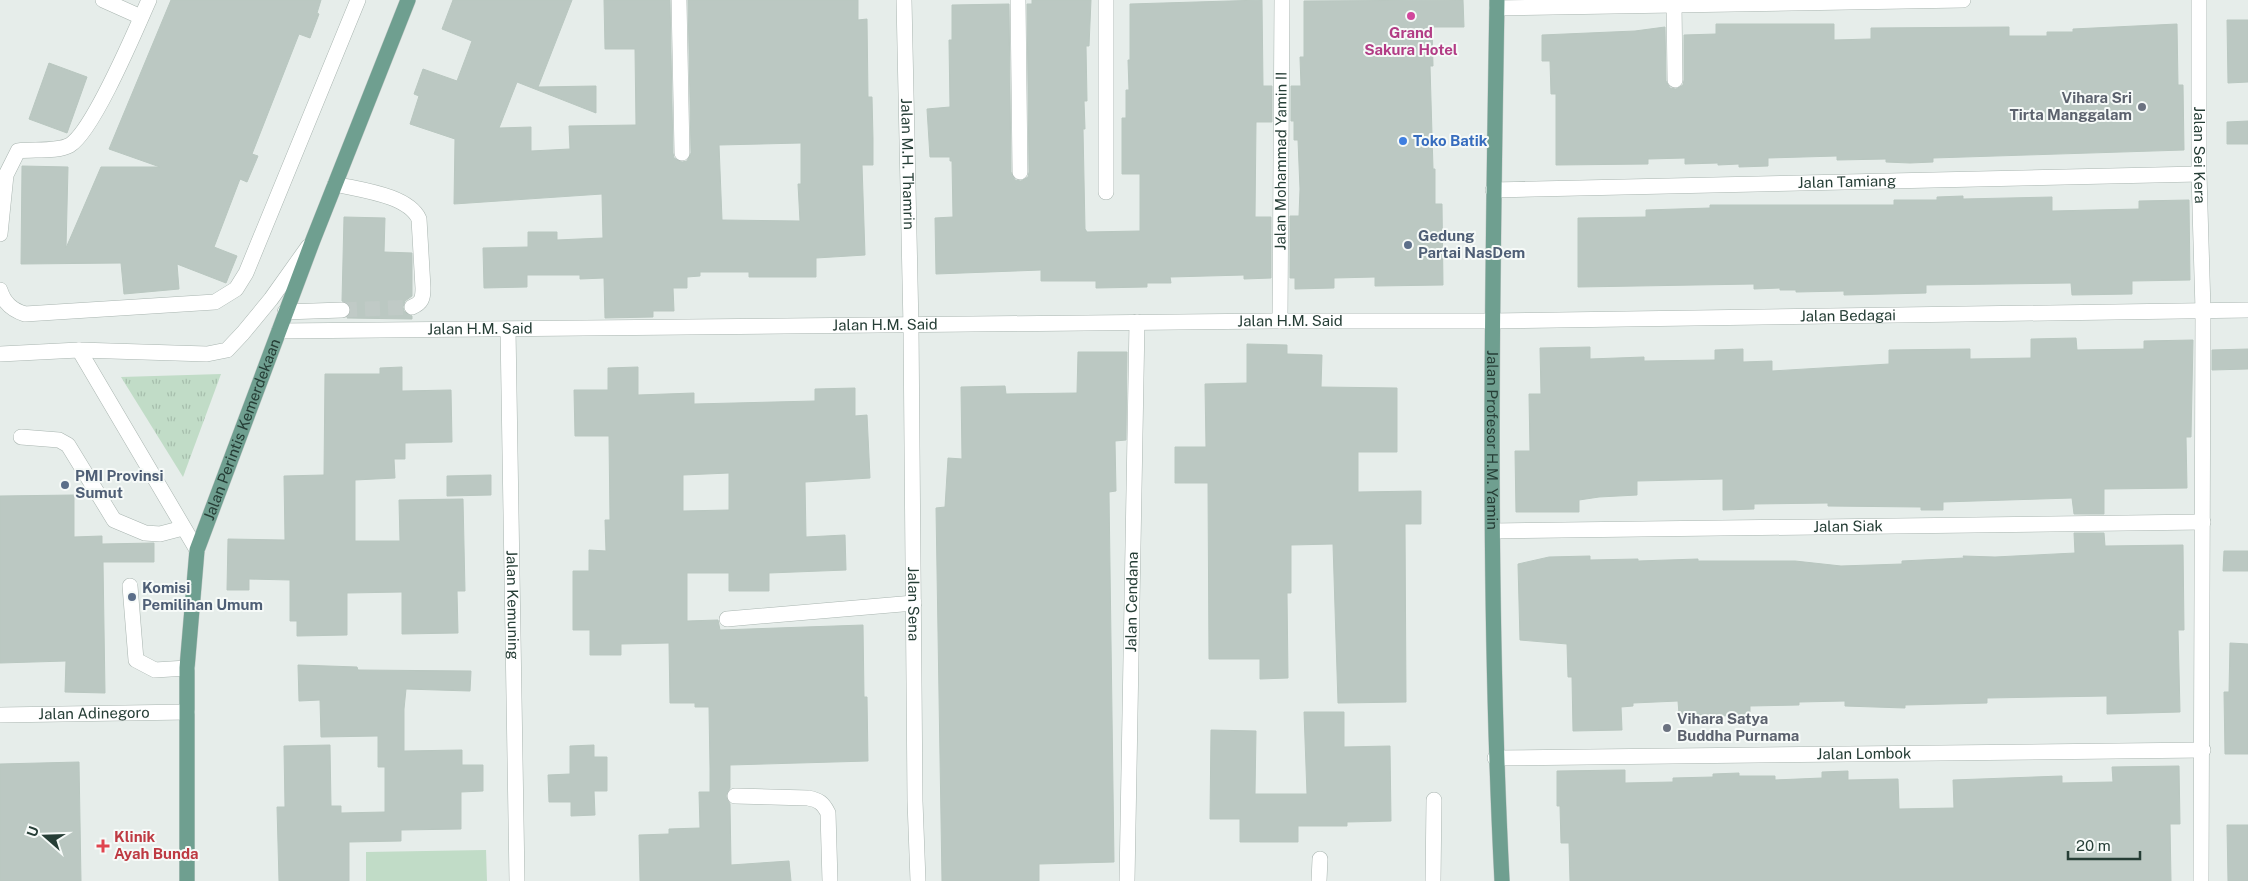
<svg xmlns="http://www.w3.org/2000/svg" width="2248" height="881" viewBox="0 0 2248 881" font-family="'Public Sans',sans-serif">
<style>
.grass{fill:url(#grass-tufts)}
.pitch{fill:#c1dcc7}
.building{fill:#bbc8c2;stroke:#b9c7c0;fill-rule:evenodd}
.lines{fill:none;stroke-linecap:round;stroke-linejoin:round}
.minor-tunnel{stroke:#c0cac6;stroke-width:15;stroke-dasharray:15 8;stroke-linecap:butt}
.minor-casing{stroke:#a9b5b0;stroke-width:16}
.major-casing{stroke:#c2c9c7;stroke-width:16}
.minor{stroke:#fff;stroke-width:15}
.major{stroke:#6f9f90;stroke-width:15}
.hotel-dot{fill:#d1479c;stroke:#f6faf8;stroke-width:2}
.worship-dot{fill:#6b7280;stroke:#f6faf8;stroke-width:2}
.shop-dot{fill:#3f7fe0;stroke:#f6faf8;stroke-width:2}
.service-dot{fill:#5c6f8a;stroke:#f6faf8;stroke-width:2}
.health-dot{fill:#e0444e;stroke:#f6faf8;stroke-width:2}
.labels{text-anchor:middle;stroke-width:4;stroke-linejoin:round;paint-order:stroke}
.hotel-label{font-size:15px;font-weight:bold;fill:#b23c85;stroke:#f6faf8}
.worship-label{font-size:15px;font-weight:bold;fill:#5b616d;stroke:#f6faf8;text-anchor:end}
.shop-label{font-size:15px;font-weight:bold;fill:#366cbe;stroke:#f6faf8;text-anchor:start}
.street-label{font-size:15px;fill:#263e36;stroke:#f6faf8}
.service-label{font-size:15px;font-weight:bold;fill:#4e5e75;stroke:#f6faf8;text-anchor:start}
.health-label{font-size:15px;font-weight:bold;fill:#be3a42;stroke:#f6faf8;text-anchor:start}
</style>
<defs>
<pattern id="grass-tufts" width="24" height="20" patternUnits="userSpaceOnUse" patternTransform="scale(1.25)"><rect width="24" height="20" fill="#c1dcc7"/><path d="M3 7l-1-3M5 7V3M7 7l1-3M15 17l-1-3M17 17v-4M19 17l1-3" fill="none" stroke="#a6beac"/></pattern>
</defs>
<rect width="100%" height="100%" fill="#e6edea"/>
<path class="grass" d="M221,374L183,477L121,377Z"/>
<path class="pitch" d="M486,850L487,881H366V852Z"/>
<g class="building">
<path d="M171,0H321L317,13L319,14L310,38L299,34L252,154L258,156L247,182L240,179L214,247L237,256L226,283L177,264L179,289L124,294L121,263L21,264L22,166L68,167L66,248L101,167H160L109,149Z"/>
<path d="M453,0H572L538,87L596,86V113L517,82L499,128L531,127V151L570,149L569,126L636,125L635,49H605L604,0H670L673,153L674,158L682,162L687,161L691,153L688,0H858V20L867,19L868,97H872L873,139V165H862L865,255L816,258V277H749V272H700V276L687,277V288H673L674,311H653V317L605,318L604,278L580,279V275H527V287L484,288L483,248L528,247V232H557V240L603,238L602,194L454,204L455,139L410,124L419,96L414,94L423,69L457,81L472,41L442,29ZM801,143V184H798L800,221L722,220L719,145Z"/>
<path d="M1032,0H1091L1089,46H1086L1087,101H1084L1085,129H1083L1085,229L1087,232L1140,231V174H1122V118H1126V90H1129L1128,60H1130V4L1262,0L1263,86H1272V122H1256L1255,217H1271V278L1244,279V275L1170,277L1171,283H1147V287L1096,288V281H1041V270L936,274L935,218L953,217L952,161H950V157H930L927,109L950,107L949,40H952V5L1009,4L1011,172L1015,180L1021,181L1028,177L1029,172L1027,4H1032Z"/>
<path d="M1463,0L1464,27H1432L1433,66H1430L1433,169H1435V204H1442L1443,285L1375,286V277L1334,278V288L1295,289V278H1290V216H1299L1300,189L1298,140H1294V121H1291V86H1301L1300,57H1304V1Z"/>
<path d="M2227,20H2248V82L2228,83Z"/>
<path d="M1716,24H1834V40L1871,39V28L2009,27V36H2047V32H2073V29L2177,24L2178,85H2183L2184,150L1933,158V162L1910,163L1886,162V159L1837,160V156L1768,158V166L1739,167V164L1718,165V163L1685,164V158L1648,159V164L1556,165V94H1551L1550,61H1542V35L1635,31L1665,27L1666,81L1670,88L1676,89L1683,85L1684,80V35L1716,34Z"/>
<path d="M49,63L87,77L67,133L29,119Z"/>
<path d="M2248,121V144H2227V122Z"/>
<path d="M1963,196V199L2052,197V211L2139,209V201L2189,200L2190,280L2132,281V294L2072,295L2071,283L1926,285V293L1844,295V291L1796,292V290H1780V288L1754,289V284L1578,287V218L1646,217V210L1710,208V205H1894V200H1937V197Z"/>
<path d="M344,217L385,218L384,252L412,253V296L405,301L403,307L404,311L412,316V319L347,318L350,314V305L342,301Z"/>
<path d="M2076,338L2077,350L2144,349V341L2193,340L2191,437H2186L2187,488L2104,489V514H2074L2072,498L1943,502V510H1921V507L1828,506V503L1754,504V509L1723,510V479L1637,481V495L1599,497L1579,500V512H1516L1515,451H1530L1529,394H1541L1540,348L1590,347V359L1644,357V361L1715,360V350L1743,349V362L1772,361V371L1889,364V350L1970,349V359L2031,358V339Z"/>
<path d="M1247,344L1287,345V354L1322,355L1321,387L1397,388V452H1358V492L1421,491V524H1405L1406,702L1338,703L1333,544L1291,545V593H1287L1288,678L1260,679V659H1209L1208,483H1175V447H1206L1205,384L1247,383Z"/>
<path d="M2248,349V369L2212,370V350Z"/>
<path d="M1078,352H1127L1126,440L1115,441L1116,491L1109,492L1114,862L1039,864V881H942L936,508L945,507L948,458L962,459L961,387L1005,386L1006,394L1077,393Z"/>
<path d="M402,367V391L451,390L452,442L405,443V459H394L395,478L355,480V541H400L399,500L463,499L465,591H457L458,633L402,634V592L347,593V635L297,636V621H290V580L249,579V590H227L228,539L285,540L284,476L324,475L325,374H380V368Z"/>
<path d="M638,367V395L694,393V404L815,401V389L855,388V416L867,415L870,478L805,482L806,537L845,535L846,570L769,573V591H729V573H687V621L718,620L720,630L863,625L864,697H867L868,761L730,765V788L726,796L730,804L731,865L789,861L791,881H640L639,835L669,834V829L700,828L699,792H710V768L709,707H695V703H670L669,643L621,644V655H590V630H573V571H589V550L606,551L605,520H610L609,436H575L574,390H608V368ZM729,473V510L683,511V475Z"/>
<path d="M491,475V495L447,496V476Z"/>
<path d="M74,495V537L102,536V544L154,543V562H103L105,693L65,692L66,661L0,663V496Z"/>
<path d="M2074,533H2104L2105,546L2183,545L2184,630H2178L2180,712L2107,714V696L1987,698V703L1905,705V708L1845,706V701L1799,702V705L1750,706V715L1718,716L1679,714L1678,701L1633,703V706L1621,707L1622,730L1573,731L1572,677H1568L1567,644L1520,640L1518,564L1549,557L1590,556V560L1638,559V561L1698,559V561H1795L1841,566L1902,564V561L1964,558L1963,556L1995,557L2075,553Z"/>
<path d="M2224,551H2248V571H2223Z"/>
<path d="M2230,643L2248,644V754H2225L2224,692H2229Z"/>
<path d="M298,665L357,667L358,670L471,671L470,691L406,689L404,709V751L462,750V765H483V791L461,792V829L401,830V841L349,842V881H279L277,807H285L284,746L330,745L331,806H341V813L385,812V767H378V736L321,737L320,700L299,701Z"/>
<path d="M1304,712H1344V747L1390,746L1391,821L1347,822V826H1298V842H1240V819H1210L1211,730L1256,731L1255,794H1307Z"/>
<path d="M594,745V757H607V791H594L595,815L571,816V802H549L548,775L570,774V746Z"/>
<path d="M79,762L81,881H0V764Z"/>
<path d="M2179,766L2180,824H2170L2171,881H1570L1569,843H1561L1560,806H1557V771L1625,770V783L1673,782V778L1713,777V774L1739,773V776H1775V780L1822,778V772L1848,771V780L1898,779L1899,809L1954,808L1953,780L2062,776V783L2113,782L2112,767Z"/>
<path d="M2227,825H2248V881H2228Z"/>
</g>
<g class="lines">
<path class="minor-tunnel" d="M342,310L412,307"/>
<defs>
<g id="minor">
<path d="M103,0L141,17"/>
<path d="M679,0L682,153"/>
<path id="s1" d="M904,0L911,327L915,801L918,881"/>
<path d="M1018,0L1020,172"/>
<path id="s2" d="M2199,0V174L2203,310L2201,881"/>
<path d="M1674,4L1675,80"/>
<path d="M1497,8L1963,0"/>
<path d="M335,184C360,190 408,195 419,219L423,288C423,298 422,303 412,307"/>
<path id="s3" d="M1493,190L2199,174"/>
<path d="M1106,192V0"/>
<path d="M0,234L6,175L18,151C33,149 58,152 70,145C94,130 136,29 149,0"/>
<path d="M0,290C4,303 12,310 25,314L215,302L236,289L246,273L358,0"/>
<path d="M285,312L342,310"/>
<path id="s4" d="M1280,321L1282,0"/>
<path id="s5" d="M508,329L517,881"/>
<path id="s6" d="M279,331L1280,321H1492L2248,310"/>
<path d="M79,350L197,550"/>
<path d="M0,354L79,350L207,354L227,350L243,333L271,299L308,247"/>
<path d="M21,437L59,440L68,445L114,520L145,533L160,534L183,528"/>
<path id="s7" d="M1493,531L2203,522"/>
<path d="M130,586L136,660L155,670L187,668"/>
<path d="M727,619L914,603"/>
<path id="s8" d="M0,715L187,712"/>
<path id="s9" d="M1495,758L2203,750"/>
<path d="M735,796L808,798C819,800 823,803 828,813L830,881"/>
<path id="s10" d="M1127,881L1137,322"/>
<path d="M1319,881L1320,859"/>
<path d="M1433,881L1434,800"/>
</g>
<g id="major">
<path id="s11" d="M1497,0C1492,294 1487,588 1502,881"/>
<path id="s12" d="M187,881V668L197,550L313,240L408,0"/>
</g>
</defs>
<use href="#minor" class="minor-casing"/>
<use href="#major" class="major-casing"/>
<use href="#minor" class="minor"/>
<use href="#major" class="major"/>
</g>
<circle class="hotel-dot" cx="1411" cy="16" r="5"/>
<g class="worship-dot">
<circle cx="2142" cy="107" r="5"/>
<circle cx="1667" cy="728" r="5"/>
</g>
<circle class="shop-dot" cx="1403" cy="141" r="5"/>
<g class="service-dot">
<circle cx="1408" cy="245" r="5"/>
<circle cx="65" cy="485" r="5"/>
<circle cx="132" cy="597" r="5"/>
</g>
<path class="health-dot" d="M100.5 838.5h5v5h5v5h-5v5h-5v-5h-5v-5h5z"/>
<g class="labels">
<g class="hotel-label">
<text x="1411" y="38">Grand<tspan x="1411" dy="17">Sakura Hotel</tspan></text>
</g>
<g class="worship-label">
<text x="2132" y="103">Vihara Sri<tspan x="2132" dy="17">Tirta Manggalam</tspan></text>
<text x="1677" y="724" text-anchor="start">Vihara Satya<tspan x="1677" dy="17">Buddha Purnama</tspan></text>
</g>
<g class="shop-label">
<text x="1413" y="146">Toko Batik</text>
</g>
<g class="street-label">
<text dy="5" stroke="none"><textPath href="#s2" startOffset="155">Jalan Sei Kera</textPath></text>
<text dy="5" stroke="none"><textPath href="#s4" startOffset="160">Jalan Mohammad Yamin II</textPath></text>
<text dy="5" stroke="none"><textPath href="#s1" startOffset="164">Jalan M.H. Thamrin</textPath></text>
<text dy="5" stroke="none"><textPath href="#s3" startOffset="354">Jalan Tamiang</textPath></text>
<text dy="5" stroke="none"><textPath href="#s6" startOffset="1569">Jalan Bedagai</textPath></text>
<text dy="5" stroke="none"><textPath href="#s6" startOffset="1011">Jalan H.M. Said</textPath></text>
<text dy="5" stroke="none"><textPath href="#s6" startOffset="606">Jalan H.M. Said</textPath></text>
<text dy="5" stroke="none"><textPath href="#s6" startOffset="201">Jalan H.M. Said</textPath></text>
<text dy="5" stroke="none"><textPath href="#s12" startOffset="460">Jalan Perintis Kemerdekaan</textPath></text>
<text dy="5" stroke="none"><textPath href="#s11" startOffset="440">Jalan Profesor H.M. Yamin</textPath></text>
<text dy="5" stroke="none"><textPath href="#s7" startOffset="355">Jalan Siak</textPath></text>
<text dy="5" stroke="none"><textPath href="#s10" startOffset="279">Jalan Cendana</textPath></text>
<text dy="5" stroke="none"><textPath href="#s1" startOffset="604">Jalan Sena</textPath></text>
<text dy="5" stroke="none"><textPath href="#s5" startOffset="276">Jalan Kemuning</textPath></text>
<text dy="5" stroke="none"><textPath href="#s8" startOffset="94">Jalan Adinegoro</textPath></text>
<text dy="5" stroke="none"><textPath href="#s9" startOffset="369">Jalan Lombok</textPath></text>
</g>
<g class="service-label">
<text x="1418" y="241">Gedung<tspan x="1418" dy="17">Partai NasDem</tspan></text>
<text x="75" y="481">PMI Provinsi<tspan x="75" dy="17">Sumut</tspan></text>
<text x="142" y="593">Komisi<tspan x="142" dy="17">Pemilihan Umum</tspan></text>
</g>
<g class="health-label">
<text x="114" y="842">Klinik<tspan x="114" dy="17">Ayah Bunda</tspan></text>
</g>
</g>
<g transform="translate(45 836) rotate(290)" stroke="#f6faf8" stroke-width="4" paint-order="stroke">
<path d="M0-4L9 19L0 12L-9 19Z" fill="#263e36"/>
<text y="-8" font-size="14" font-weight="bold" text-anchor="middle" fill="#263e36">U</text>
</g>
<path d="M2068 851v8h72v-8" fill="none" stroke="#263e36" stroke-width="2.5"/>
<text x="2076" y="851" font-size="15" fill="#263e36" stroke="#f6faf8" stroke-width="4" paint-order="stroke">20 m</text>
</svg>
